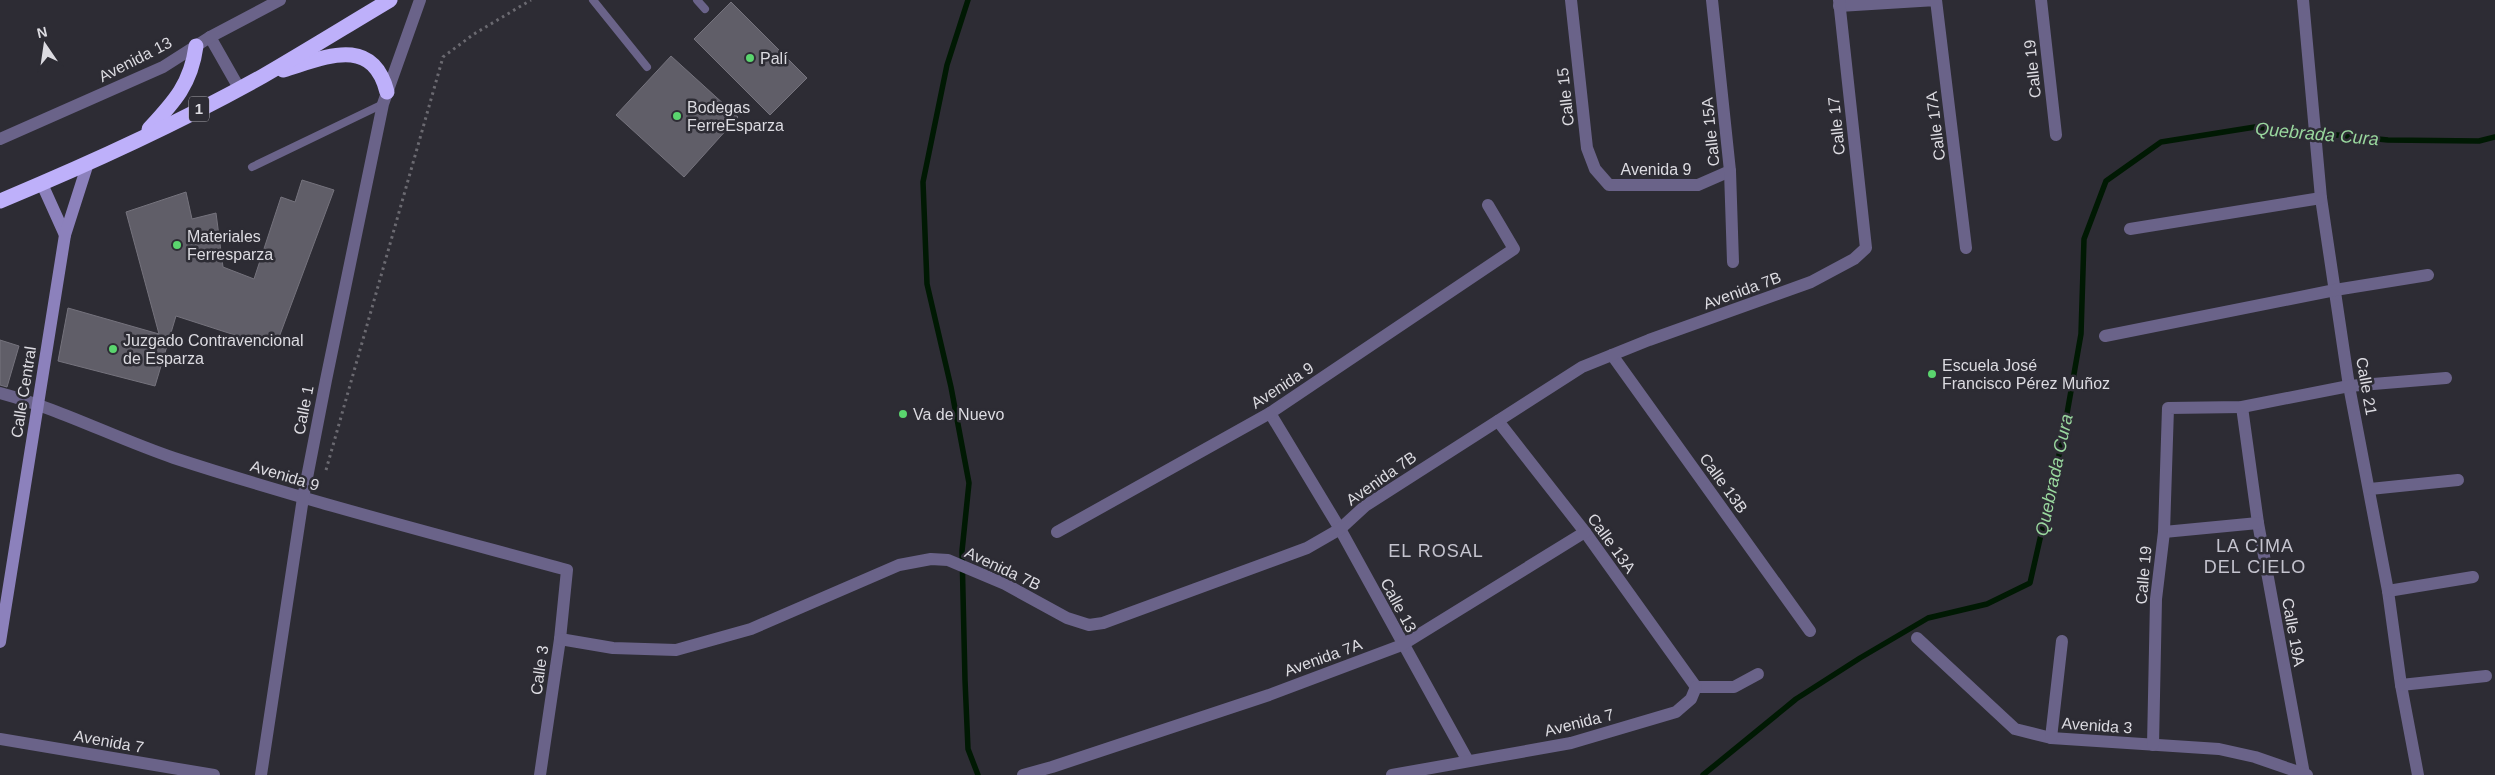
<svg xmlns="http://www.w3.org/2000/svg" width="2495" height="775" viewBox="0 0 2495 775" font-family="Arial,sans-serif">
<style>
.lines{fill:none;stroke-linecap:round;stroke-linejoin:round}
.stream{stroke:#001903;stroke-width:5.5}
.building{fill:#605e68;stroke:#75737d}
.path{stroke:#6b6a71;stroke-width:3;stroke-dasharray:2.5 4;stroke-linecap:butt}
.lane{stroke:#6a6389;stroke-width:8}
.street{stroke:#6a6389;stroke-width:12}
.secondary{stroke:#8c81bc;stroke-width:12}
.highway{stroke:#beb0fa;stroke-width:15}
.poi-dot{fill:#5ad56e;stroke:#2d2c34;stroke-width:2}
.labels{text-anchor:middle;stroke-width:5;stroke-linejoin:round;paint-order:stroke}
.shield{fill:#2d2c34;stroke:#a8a6ad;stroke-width:1}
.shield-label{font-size:15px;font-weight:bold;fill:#dcdbe1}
.poi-label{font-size:16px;fill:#dcdbe1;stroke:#2d2c34;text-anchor:start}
.street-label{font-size:16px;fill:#dcdbe1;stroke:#2d2c34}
.water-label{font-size:18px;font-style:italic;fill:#99d79e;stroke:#2d2c34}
.neighbourhood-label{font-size:18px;letter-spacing:1px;fill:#c4c3ce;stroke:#2d2c34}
</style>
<rect width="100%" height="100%" fill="#2d2c34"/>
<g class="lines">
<g class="stream">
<path d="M968,0L947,65L923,182L927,284L951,387L969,483L962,551L965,680L968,749L978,775"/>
<path d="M1703,775L1796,699L1860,658L1928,618L1987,604L2030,583L2062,442L2081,334L2084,239L2106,181L2161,142L2255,127L2388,140L2479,141L2495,137"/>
</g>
</g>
<g class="building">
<path d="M731,2L807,78L770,115L694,39Z"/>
<path d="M671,56L738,117L684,177L616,115Z"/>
<path d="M302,180L334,190L275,348L176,316L155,386L58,361L68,308L159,334L126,212L186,192L192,219L216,213L223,267L254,279L281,197L295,202Z"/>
<path d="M0,340L19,346L7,387L0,385Z"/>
</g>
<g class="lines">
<path class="path" d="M326,470L443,57L474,34L531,0"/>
<g class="lane">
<path d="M593,0L647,67"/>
<path d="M697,0L705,9"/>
<path d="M252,167L383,104"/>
</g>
<g class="street">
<path d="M1571,0L1587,148L1595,169L1609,185H1698L1730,171"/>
<path d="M1712,0L1730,171L1733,262"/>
<path d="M2041,0L2056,135"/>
<path d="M2303,0L2321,198L2349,386L2388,591L2401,685L2418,775"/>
<path d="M1839,6L1936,0L1966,248"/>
<path d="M210,37L239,88"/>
<path d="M0,139L163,67L210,37L280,0"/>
<path d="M2130,229L2321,198"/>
<path d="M2105,336L2335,290L2428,275"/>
<path d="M1612,355L1810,631"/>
<path d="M0,393C60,409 115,438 174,458C303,500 435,534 567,570L560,639L540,775"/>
<path d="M2242,407L2258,523L2304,774"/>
<path d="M1270,413L1340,529L1468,761"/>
<path d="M1498,421L1585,532L1696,687"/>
<path d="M2370,489L2458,480"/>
<path d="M1057,532L1270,413L1514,249L1488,205"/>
<path d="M2164,532L2258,523"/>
<path d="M2388,591L2473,577"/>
<path d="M1917,638L2015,729L2051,738L2219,749L2255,757L2307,775"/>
<path d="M560,639L613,648L676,650L751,629L899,565L931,559L948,560L1005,584L1067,618L1089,625L1103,623L1307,548L1340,529L1365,506L1582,367L1649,340L1811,282L1854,259L1866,248L1839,0"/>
<path d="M2401,685L2486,676"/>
<path d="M1696,687H1734L1758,674"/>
<path d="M2051,738L2062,641"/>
<path d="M0,739L214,775"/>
<path d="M2153,745L2156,599L2164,532L2168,408L2242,407L2349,386L2446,378"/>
<path d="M261,775L303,498L326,380L383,104L420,0"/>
<path d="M1023,775L1052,767L1269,695L1402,645L1585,532"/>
<path d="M1392,775L1571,743L1676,712L1691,699L1696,687"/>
</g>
<g class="secondary">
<path d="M42,184L65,235"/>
<path d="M0,642L65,235L88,163"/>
</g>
<g class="highway">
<path d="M283,70C324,58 372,34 387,92"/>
<path d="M149,129C174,102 191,84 196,46"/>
<path d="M0,201C89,164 179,123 263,76C306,51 348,25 390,0"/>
</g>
</g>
<g class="poi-dot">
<circle cx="750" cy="58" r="5"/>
<circle cx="677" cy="116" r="5"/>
<circle cx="177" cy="245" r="5"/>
<circle cx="113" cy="349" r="5"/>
<circle cx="1932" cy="374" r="5"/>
<circle cx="903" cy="414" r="5"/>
</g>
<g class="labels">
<rect class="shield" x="189" y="96.5" width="20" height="25" rx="4"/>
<g class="shield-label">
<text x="199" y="114">1</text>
</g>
<g class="poi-label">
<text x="760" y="64">Palí</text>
<text x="687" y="113">Bodegas<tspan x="687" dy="18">FerreEsparza</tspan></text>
<text x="187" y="242">Materiales<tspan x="187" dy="18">Ferresparza</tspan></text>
<text x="123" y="346">Juzgado Contravencional<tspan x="123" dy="18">de Esparza</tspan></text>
<text x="1942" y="371">Escuela José<tspan x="1942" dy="18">Francisco Pérez Muñoz</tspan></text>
<text x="913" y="420">Va de Nuevo</text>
</g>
<g class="street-label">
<text transform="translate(135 59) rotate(-27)" y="6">Avenida 13</text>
<text transform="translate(2032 69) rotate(-96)" y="6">Calle 19</text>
<text transform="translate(1565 97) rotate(-96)" y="6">Calle 15</text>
<text transform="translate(1836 126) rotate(-96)" y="6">Calle 17</text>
<text transform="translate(1935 126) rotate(-97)" y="6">Calle 17A</text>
<text transform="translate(1710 132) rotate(-96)" y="6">Calle 15A</text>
<text x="1656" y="175">Avenida 9</text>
<text transform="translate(1742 290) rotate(-20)" y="6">Avenida 7B</text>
<text transform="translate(1282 385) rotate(-33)" y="6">Avenida 9</text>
<text transform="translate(2367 386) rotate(80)" y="6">Calle 21</text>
<text transform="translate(23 392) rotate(-81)" y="6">Calle Central</text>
<text transform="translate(303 410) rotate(-79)" y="6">Calle 1</text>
<text transform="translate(285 475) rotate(17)" y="6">Avenida 9</text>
<text transform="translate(1381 478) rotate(-35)" y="6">Avenida 7B</text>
<text transform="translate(1724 483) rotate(54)" y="6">Calle 13B</text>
<text transform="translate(1612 543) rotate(54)" y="6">Calle 13A</text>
<text transform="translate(1003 568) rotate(25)" y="6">Avenida 7B</text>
<text transform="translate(2143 575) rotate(-85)" y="6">Calle 19</text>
<text transform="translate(1399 605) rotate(62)" y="6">Calle 13</text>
<text transform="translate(2294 632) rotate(80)" y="6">Calle 19A</text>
<text transform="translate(1323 657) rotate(-20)" y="6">Avenida 7A</text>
<text transform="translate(539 670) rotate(-82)" y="6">Calle 3</text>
<text transform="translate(1579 722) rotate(-14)" y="6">Avenida 7</text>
<text transform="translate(2097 725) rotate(4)" y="6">Avenida 3</text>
<text transform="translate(109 741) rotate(10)" y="6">Avenida 7</text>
</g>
<g class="water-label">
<text transform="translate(2317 134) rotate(5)" y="6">Quebrada Cura</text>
<text transform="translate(2054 475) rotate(-78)" y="6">Quebrada Cura</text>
</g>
<g class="neighbourhood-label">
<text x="2255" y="552">LA CIMA<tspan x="2255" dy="21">DEL CIELO</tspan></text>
<text x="1436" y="557">EL ROSAL</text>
</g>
</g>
<g transform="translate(45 45) rotate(347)" stroke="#2d2c34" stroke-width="4" paint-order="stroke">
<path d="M0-4L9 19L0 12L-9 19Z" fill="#dcdbe1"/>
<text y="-8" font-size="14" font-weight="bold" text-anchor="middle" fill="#dcdbe1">N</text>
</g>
</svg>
